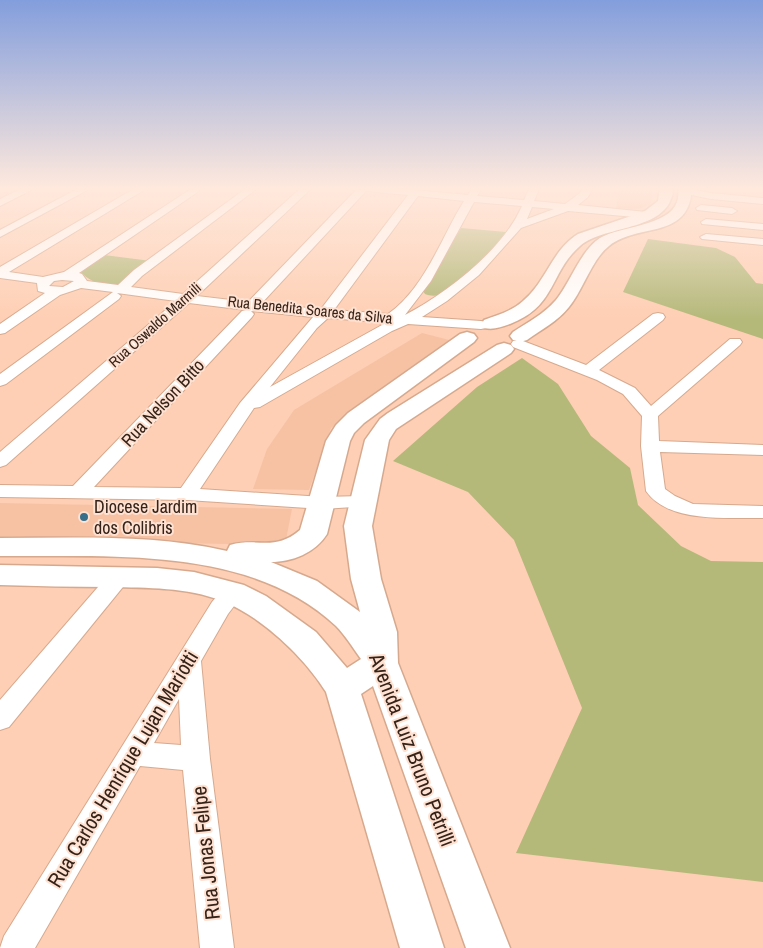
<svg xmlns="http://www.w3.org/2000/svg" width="763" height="948" viewBox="0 0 763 948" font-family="'Archivo Narrow',sans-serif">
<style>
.built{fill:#f7c2a3}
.green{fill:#b4b97a}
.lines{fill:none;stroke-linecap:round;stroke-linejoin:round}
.minor-casing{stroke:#d6a98e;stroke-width:2}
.major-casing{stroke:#d6a98e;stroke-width:3}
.minor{fill:#fff;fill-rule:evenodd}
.major{fill:#fff;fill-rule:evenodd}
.poi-dot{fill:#376e89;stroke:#fee1d1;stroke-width:2}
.labels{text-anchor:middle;stroke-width:4;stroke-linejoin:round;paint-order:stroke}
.far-street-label{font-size:15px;fill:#352319;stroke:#fee1d1}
.street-label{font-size:18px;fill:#352319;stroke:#fee1d1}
.poi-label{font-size:18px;fill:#352319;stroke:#fee1d1;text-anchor:start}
.near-street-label{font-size:21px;fill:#352319;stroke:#fee1d1}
</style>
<rect width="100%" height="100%" fill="#fecfb4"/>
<g class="built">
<path d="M620,187H653L651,204L639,209L616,208Z"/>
<path d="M422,333L453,341L331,428L309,490L253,489L267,449L294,410Z"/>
<path d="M0,503L292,509L285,545L0,540Z"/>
</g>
<g class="green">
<path d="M461,228L506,232C490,251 453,306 425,294L423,291Z"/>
<path d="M648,239L716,248L735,257L756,283L763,284V339L623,292Z"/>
<path d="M104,255L151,261C142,268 133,278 122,283C107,289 89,282 80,271Z"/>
<path d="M522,358L558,384L591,436L630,468L638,505L681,546L711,561L763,562V882L516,853L582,708L514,540L468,492L393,461L477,387Z"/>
</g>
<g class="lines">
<defs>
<g id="minor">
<path d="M25,187H37L0,206V199Z"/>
<path d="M81,187H93L0,237V230Z"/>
<path d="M137,187H149L9,272L43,277L64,272L194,187H205L79,273L82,274L87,281L118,285L134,270L248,187H259L142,276L131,287L183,294L302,187H313L197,296L248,302L356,190L348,189L346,187H380L468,195L472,188L476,187L481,190L477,196L524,200L530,187H540L534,201L565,204L580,193L583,187H593L588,197L578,205L646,212L651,215L646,218L568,211L521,228L479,275L447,301L422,317L481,321L486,322L488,325L486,328L481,329L408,324L392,331L260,407L254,408L200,489L323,497L362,496L369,498L372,502L369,506L323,509L187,500L0,497V485L73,486L242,311L246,310L189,303L6,465L0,467V452L176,301L117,293L121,296L119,299L6,384L0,386V374L113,292L81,288L60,295L5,333L0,334V324L45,293L38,291L37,283L0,278V267ZM366,191L408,195L321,309L261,304ZM418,196L464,201C441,238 425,288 388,314L334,310ZM474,202L522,206C503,250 447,293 405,315L431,281ZM532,207L554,209L527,219ZM62,280L74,281L63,287L49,286L54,281ZM251,311L313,317L240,403L181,488L94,487L252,317L254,314ZM328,318L379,322L382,325L270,387L317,328Z"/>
<path d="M686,188L711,193L763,198V204L711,199L682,193V189Z"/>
<path d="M701,205L732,208L737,211L732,214L697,210L696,208Z"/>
<path d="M706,219L763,224V230L702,224L701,222Z"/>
<path d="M706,234L763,239V245L702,239L700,237Z"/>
<path d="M658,313L663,314L665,317L663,320L599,370L635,388L651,406L730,339H740L742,342L740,345L658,416L659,441L763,445V455L660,452L665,489L675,496L693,504L763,506V518C728,517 669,524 646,491L641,446L642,416L623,394L597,380L513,347L511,344L513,341H523L586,365L653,314Z"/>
<path d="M119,569L127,572L130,577L127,582L9,727L0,730V700L111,572Z"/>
<path d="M233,585L241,587L244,593L228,614L201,661L210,759L234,948H200L183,770L140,766L35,948H0L4,936L212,602L225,587ZM179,699L181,745L154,743Z"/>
</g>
<g id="major">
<path d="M660,187H673C673,232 605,224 580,246C549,273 557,306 510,324C501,327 494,330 484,328L482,324L484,320C498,315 512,311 523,301C546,282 552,250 578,234L634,215L645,211L658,201Z"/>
<path d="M679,187H692C690,241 639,222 609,246C592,259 583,290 569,307C558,321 541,330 527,340L520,342L513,340L510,336L513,332C528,322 544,314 556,300C570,283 581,250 600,238C620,226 669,226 677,202C679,197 678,191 679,187Z"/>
<path d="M467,332L474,334L477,338L474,342L364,423L354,433L350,441L327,534C315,553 292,562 271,562L317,581L360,612L351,579L344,526L365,440L380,419L388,413L497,345L504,343L511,345L514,349L511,353L396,429L389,440L372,526L381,579L397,632L398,663L510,948H466L373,686L361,694L444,948H400L326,692C304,657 261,616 222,601C187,587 147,588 110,587C73,587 37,586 0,585V565L157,568L194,572L244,585L266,596L316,632L347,668L361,659C353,648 345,635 336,626C250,545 109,557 0,556V538C75,538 153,534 227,551L230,545C259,537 274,552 300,530L326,441L336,425L348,413L460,334Z"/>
</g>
</defs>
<use href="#minor" class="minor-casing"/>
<use href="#major" class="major-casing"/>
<use href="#minor" class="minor"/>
<use href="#major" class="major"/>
</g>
<linearGradient id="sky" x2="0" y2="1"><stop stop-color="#839edc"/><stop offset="0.59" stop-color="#ffe9dd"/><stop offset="1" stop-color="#ffe9dd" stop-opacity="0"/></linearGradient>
<rect width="763" height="319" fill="url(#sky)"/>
<circle class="poi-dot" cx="84" cy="517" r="5"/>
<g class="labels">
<g class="far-street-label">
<text transform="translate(310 310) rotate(6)" y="5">Rua Benedita Soares da Silva</text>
<text transform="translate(155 325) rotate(-42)" y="5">Rua Oswaldo Marmili</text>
</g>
<g class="street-label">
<text transform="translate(163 403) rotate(-47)" y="6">Rua Nelson Bitto</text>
</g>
<g class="poi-label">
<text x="94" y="513">Diocese Jardim<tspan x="94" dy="21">dos Colibris</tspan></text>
</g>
<g class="near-street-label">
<text transform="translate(412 750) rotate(69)" y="7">Avenida Luiz Bruno Petrilli</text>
<text transform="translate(123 769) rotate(-59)" y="7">Rua Carlos Henrique Lujan Mariotti</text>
<text transform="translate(206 853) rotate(-96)" y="7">Rua Jonas Felipe</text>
</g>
</g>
</svg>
